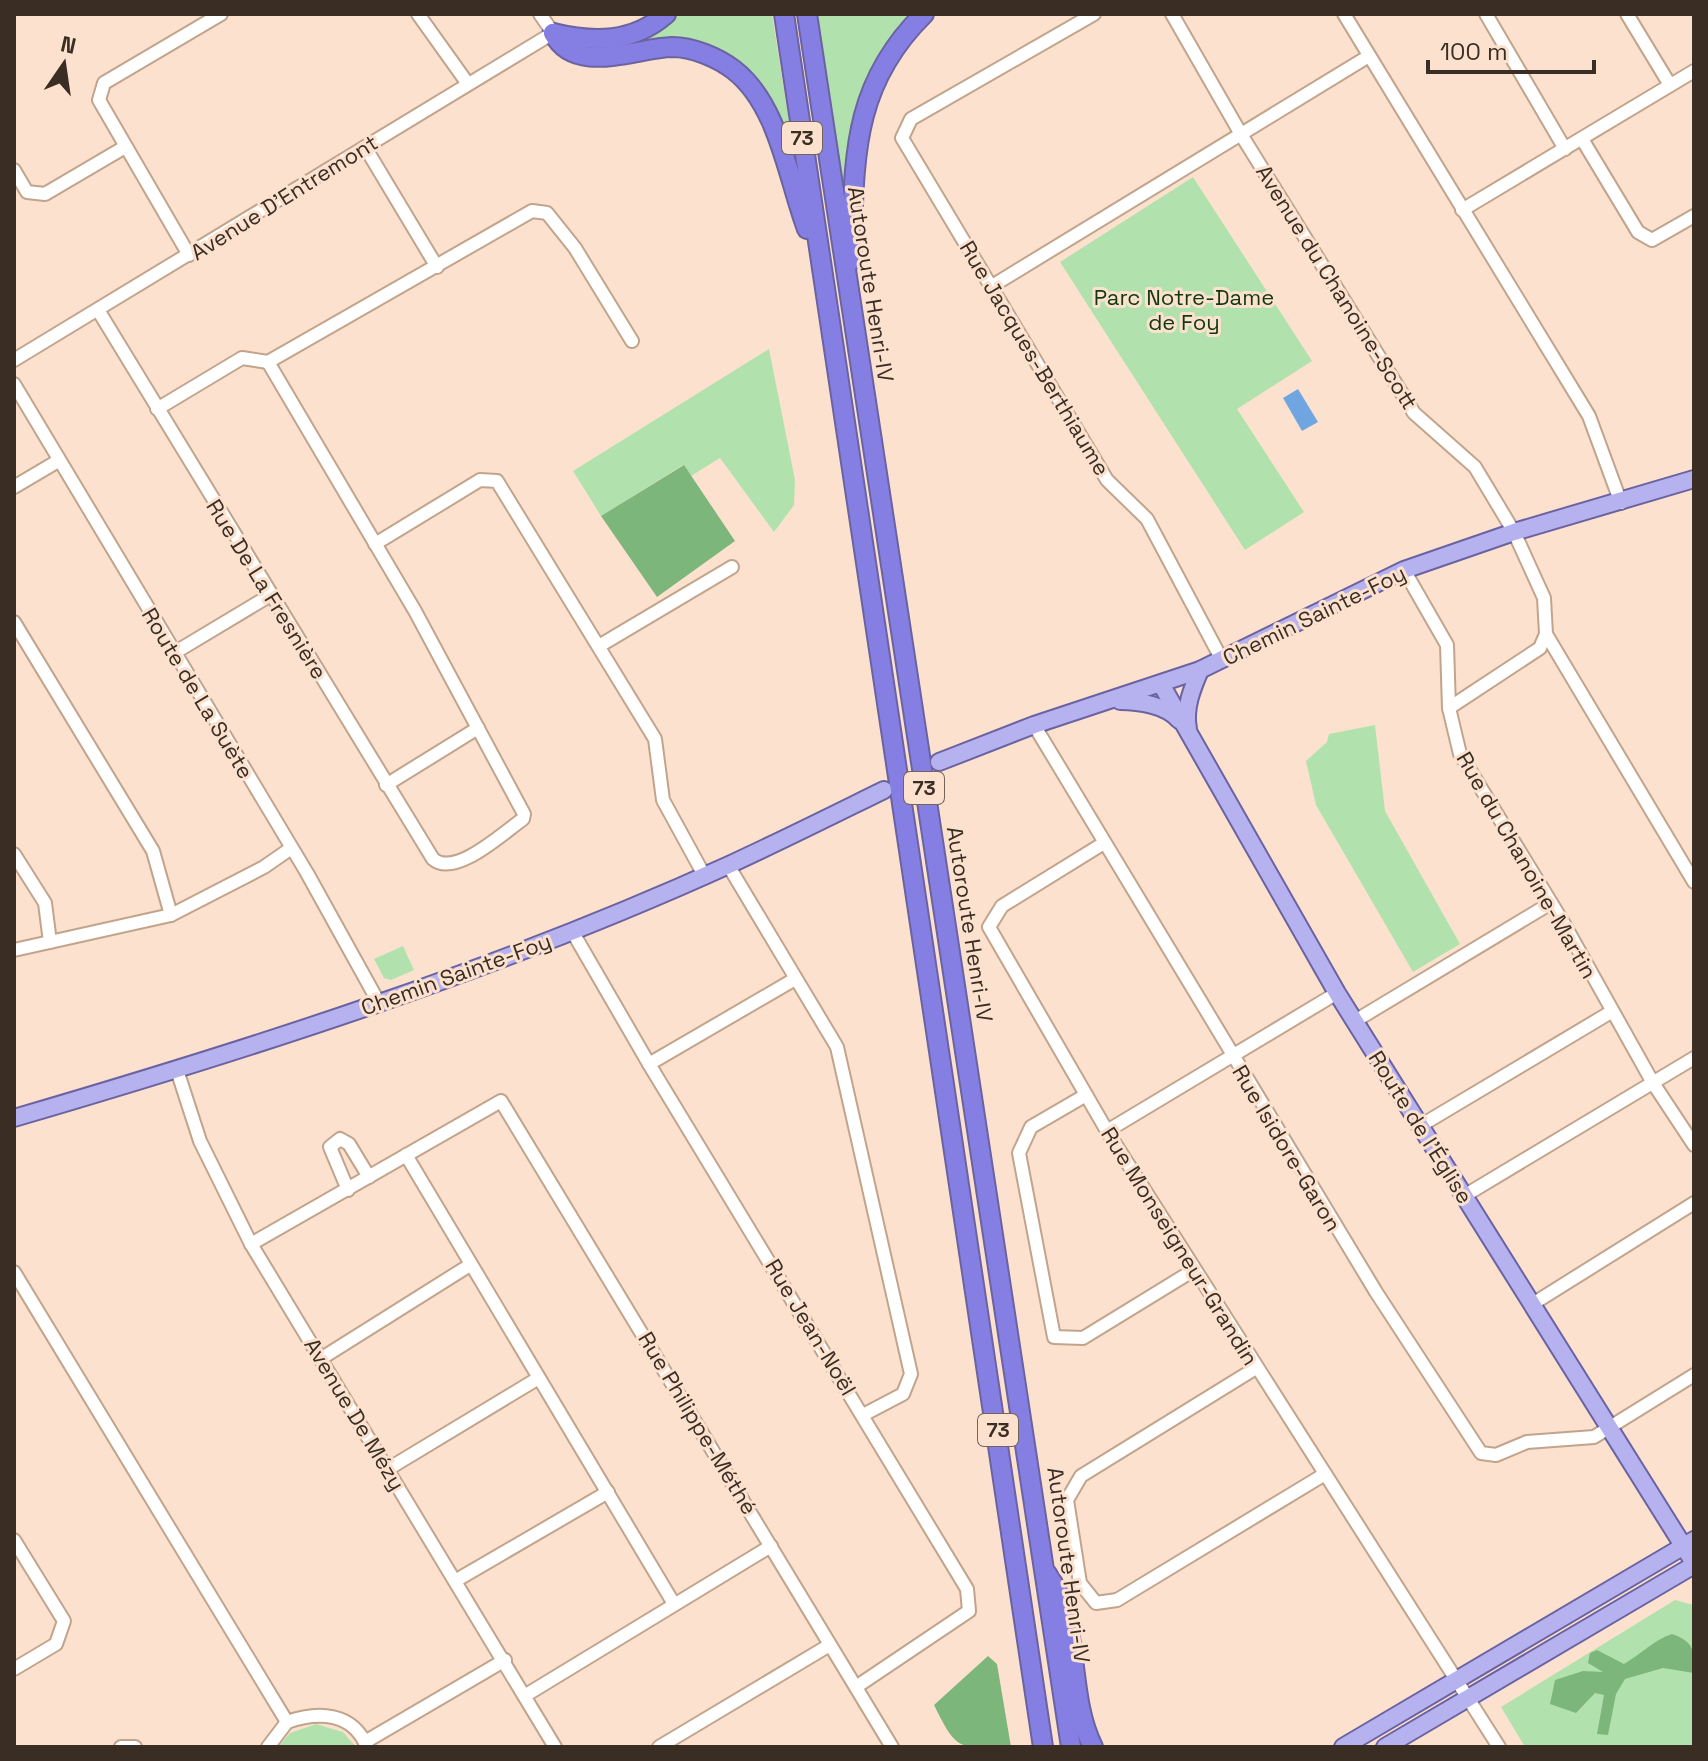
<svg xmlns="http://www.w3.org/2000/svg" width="1708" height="1761" viewBox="0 0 1708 1761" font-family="'Space Grotesk',sans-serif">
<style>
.green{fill:#b1e2ad}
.forest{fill:#7db67a}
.water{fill:#6fa5e1}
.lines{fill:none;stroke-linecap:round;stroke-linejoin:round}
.minor-casing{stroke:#c2a48c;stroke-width:16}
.major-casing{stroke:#6b63a1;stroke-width:20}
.highway-casing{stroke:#6b63a1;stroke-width:22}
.minor{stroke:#fff;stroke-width:12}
.major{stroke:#b6b2ef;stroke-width:16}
.highway{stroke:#857fe4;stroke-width:18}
.labels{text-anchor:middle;stroke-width:6;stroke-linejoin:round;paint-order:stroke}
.shield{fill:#fce2ce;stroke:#746457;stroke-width:2}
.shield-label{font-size:20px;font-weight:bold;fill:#3a2e24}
.street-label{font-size:22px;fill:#3a2e24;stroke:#fce2ce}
.park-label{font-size:22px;fill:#103910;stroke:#fce2ce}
</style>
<rect width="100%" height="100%" fill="#fce2ce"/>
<g class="green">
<path d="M677,14H772L798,179L726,54L686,40L600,50L667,23Z"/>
<path d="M815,14H916L887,47L847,201L843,202Z"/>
<path d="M1193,177L1312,361L1237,409L1304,512L1245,550L1060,262Z"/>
<path d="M769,349L795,480L794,505L774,532L720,458L691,476L683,465L601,516L573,471Z"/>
<path d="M1375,725L1385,811L1460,944L1413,972L1316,805L1306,761L1327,742L1329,734Z"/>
<path d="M403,946L414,970L391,980L384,978L374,959Z"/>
<path d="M1675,1600L1694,1605V1747H1525L1501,1707Z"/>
<path d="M316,1724L343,1732L356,1747H278L290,1733Z"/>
</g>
<g class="forest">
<path d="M684,465L735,541L657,597L601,516Z"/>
<path d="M1672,1634C1695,1642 1694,1651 1694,1673L1663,1668L1625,1679L1616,1694L1608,1735L1597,1734L1604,1695L1595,1693L1576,1713L1550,1704L1555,1680L1583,1671L1603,1672L1588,1663L1590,1653L1597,1650L1624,1664C1641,1654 1654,1640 1672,1634Z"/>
<path d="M988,1656L997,1664L1011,1747C959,1747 958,1754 934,1705Z"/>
</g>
<path class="water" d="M1298,389L1318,422L1302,431L1283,398Z"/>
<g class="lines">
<defs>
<g id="minor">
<path d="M418,14L468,84"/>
<path d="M1094,14L911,119L902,138L1107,480L1147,519L1222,660"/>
<path d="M1172,14L1242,136L1414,413L1475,467L1514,532L1544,598L1546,634L1694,882"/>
<path d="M1344,14L1589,416L1621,503"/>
<path d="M1486,14L1565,149"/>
<path d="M1627,14L1670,85"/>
<path d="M1582,139L1638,232L1652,240L1694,216"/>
<path d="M365,147L437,267"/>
<path d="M14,170L27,192L45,194L125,147"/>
<path d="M1462,210L1694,71"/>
<path d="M189,255L99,100L104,83L221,14"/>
<path d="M992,286L1369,56"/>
<path d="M98,310L433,859C455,878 503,833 523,819L524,814L415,611L268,362"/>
<path d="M14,360L553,33L540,14"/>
<path d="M14,384L307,873L379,1003"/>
<path d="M157,409L242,358L268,362L532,211L547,213L575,248L632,341"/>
<path d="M14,487L58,461"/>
<path d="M375,544L480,480L497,481L655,739L663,800L704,875"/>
<path d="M1404,570L1447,645L1449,708L1460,754L1564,924L1653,1083L1694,1145"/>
<path d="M14,622L153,851L171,915"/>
<path d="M599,646L732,567"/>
<path d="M174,653L269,596"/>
<path d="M1449,708L1540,648L1546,634"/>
<path d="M1034,725L1376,1292L1481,1453L1496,1455L1527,1442L1594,1437L1694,1375"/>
<path d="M386,785L478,728"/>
<path d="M1104,843L1002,906L989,927L1107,1131L1499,1747"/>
<path d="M14,854L45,903L50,942"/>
<path d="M728,865L837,1047L911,1374L903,1394L863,1415"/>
<path d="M572,931L649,1064L967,1589L969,1611L856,1687"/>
<path d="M14,950L171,915L264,867L290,849"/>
<path d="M1355,1021L1551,903"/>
<path d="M649,1064L795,979"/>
<path d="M177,1070L200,1141L251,1244L555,1747"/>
<path d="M1086,1095L1031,1127L1019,1153L1054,1337L1083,1338L1194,1270"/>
<path d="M1420,1126L1611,1012"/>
<path d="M1107,1131L1337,993"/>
<path d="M406,1155L674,1604"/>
<path d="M348,1190L330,1147L340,1139L349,1144L369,1177"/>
<path d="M1464,1196L1694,1058"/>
<path d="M251,1244L501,1101L892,1747"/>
<path d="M14,1272L287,1722"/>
<path d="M1531,1305L1694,1203"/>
<path d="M322,1358L470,1265"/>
<path d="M1256,1368L1081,1476L1067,1500L1080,1583L1096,1603L1117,1600L1325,1474"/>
<path d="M388,1469L537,1379"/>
<path d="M14,1540L64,1621L56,1644L14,1669"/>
<path d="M455,1581L608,1492"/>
<path d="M526,1695L771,1546"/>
<path d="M365,1742L505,1660"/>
<path d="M121,1747H135"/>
<path d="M268,1747L287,1722C318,1711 353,1712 367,1747"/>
<path d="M659,1747L828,1646"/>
</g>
<g id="major">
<path d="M1161,684L1337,993L1694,1563"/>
<path d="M1120,701C1139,701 1166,705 1179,720"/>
<path d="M1188,729C1184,708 1192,689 1200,670"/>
<path d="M939,762L1034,725L1200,670L1404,570L1514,532L1694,479"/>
<path d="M14,1118C257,1047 500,969 731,864C783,840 833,815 884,790"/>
<path d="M1343,1747L1694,1540"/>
<path d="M1385,1747L1694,1565"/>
</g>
<g id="highway">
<path d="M784,14L1043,1747"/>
<path d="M807,14L1071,1747"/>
<path d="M553,33C575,76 635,48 672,47C692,47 717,57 734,70C779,105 788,179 807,229"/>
<path d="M553,33C594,43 633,43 666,14"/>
<path d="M851,261C855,163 849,88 924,14"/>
<path d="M1047,1574C1082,1623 1066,1693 1093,1747"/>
</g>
</defs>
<use href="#minor" class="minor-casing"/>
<use href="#major" class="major-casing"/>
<use href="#highway" class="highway-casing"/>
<use href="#minor" class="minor"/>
<use href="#major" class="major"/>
<use href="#highway" class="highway"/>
</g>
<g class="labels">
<g class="shield">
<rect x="782" y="122" width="40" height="32" rx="6"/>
<rect x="904" y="772" width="40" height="32" rx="6"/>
<rect x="978" y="1414" width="40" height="32" rx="6"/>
</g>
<g class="shield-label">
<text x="802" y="145">73</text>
<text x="924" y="795">73</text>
<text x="998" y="1437">73</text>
</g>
<g class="street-label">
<text transform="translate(284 197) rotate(-32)" y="8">Avenue D'Entremont</text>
<text transform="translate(871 284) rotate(81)" y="8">Autoroute Henri-IV</text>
<text transform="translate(1337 287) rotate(58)" y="8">Avenue du Chanoine-Scott</text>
<text transform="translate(1035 358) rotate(59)" y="8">Rue Jacques-Berthiaume</text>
<text transform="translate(267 589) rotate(58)" y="8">Rue De La Fresnière</text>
<text transform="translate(1314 615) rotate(-26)" y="8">Chemin Sainte-Foy</text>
<text transform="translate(198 693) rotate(59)" y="8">Route de La Suète</text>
<text transform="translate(1527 865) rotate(60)" y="8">Rue du Chanoine-Martin</text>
<text transform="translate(970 924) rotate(81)" y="8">Autoroute Henri-IV</text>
<text transform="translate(456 974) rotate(-20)" y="8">Chemin Sainte-Foy</text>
<text transform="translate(1421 1127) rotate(58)" y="8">Route de l'Église</text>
<text transform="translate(1287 1148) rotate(59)" y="8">Rue Isidore-Garon</text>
<text transform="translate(1180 1246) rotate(58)" y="8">Rue Monseigneur-Grandin</text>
<text transform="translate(811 1327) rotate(59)" y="8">Rue Jean-Noël</text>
<text transform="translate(355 1414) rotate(59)" y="8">Avenue De Mézy</text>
<text transform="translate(698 1423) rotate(59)" y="8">Rue Philippe-Méthé</text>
<text transform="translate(1069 1565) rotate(82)" y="8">Autoroute Henri-IV</text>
</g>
<g class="park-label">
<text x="1184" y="305">Parc Notre-Dame<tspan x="1184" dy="25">de Foy</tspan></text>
</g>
</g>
<rect width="1708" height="1761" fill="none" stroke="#3a2e24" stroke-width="32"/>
<g transform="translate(64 64) rotate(13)" stroke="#fce2ce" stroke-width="6" paint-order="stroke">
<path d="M0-6L14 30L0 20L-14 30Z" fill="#3a2e24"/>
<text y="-12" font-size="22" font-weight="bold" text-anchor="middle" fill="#3a2e24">N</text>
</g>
<path d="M1428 60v12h166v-12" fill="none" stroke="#3a2e24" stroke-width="4"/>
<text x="1440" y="60" font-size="24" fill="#3a2e24" stroke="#fce2ce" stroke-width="6" paint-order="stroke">100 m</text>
</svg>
